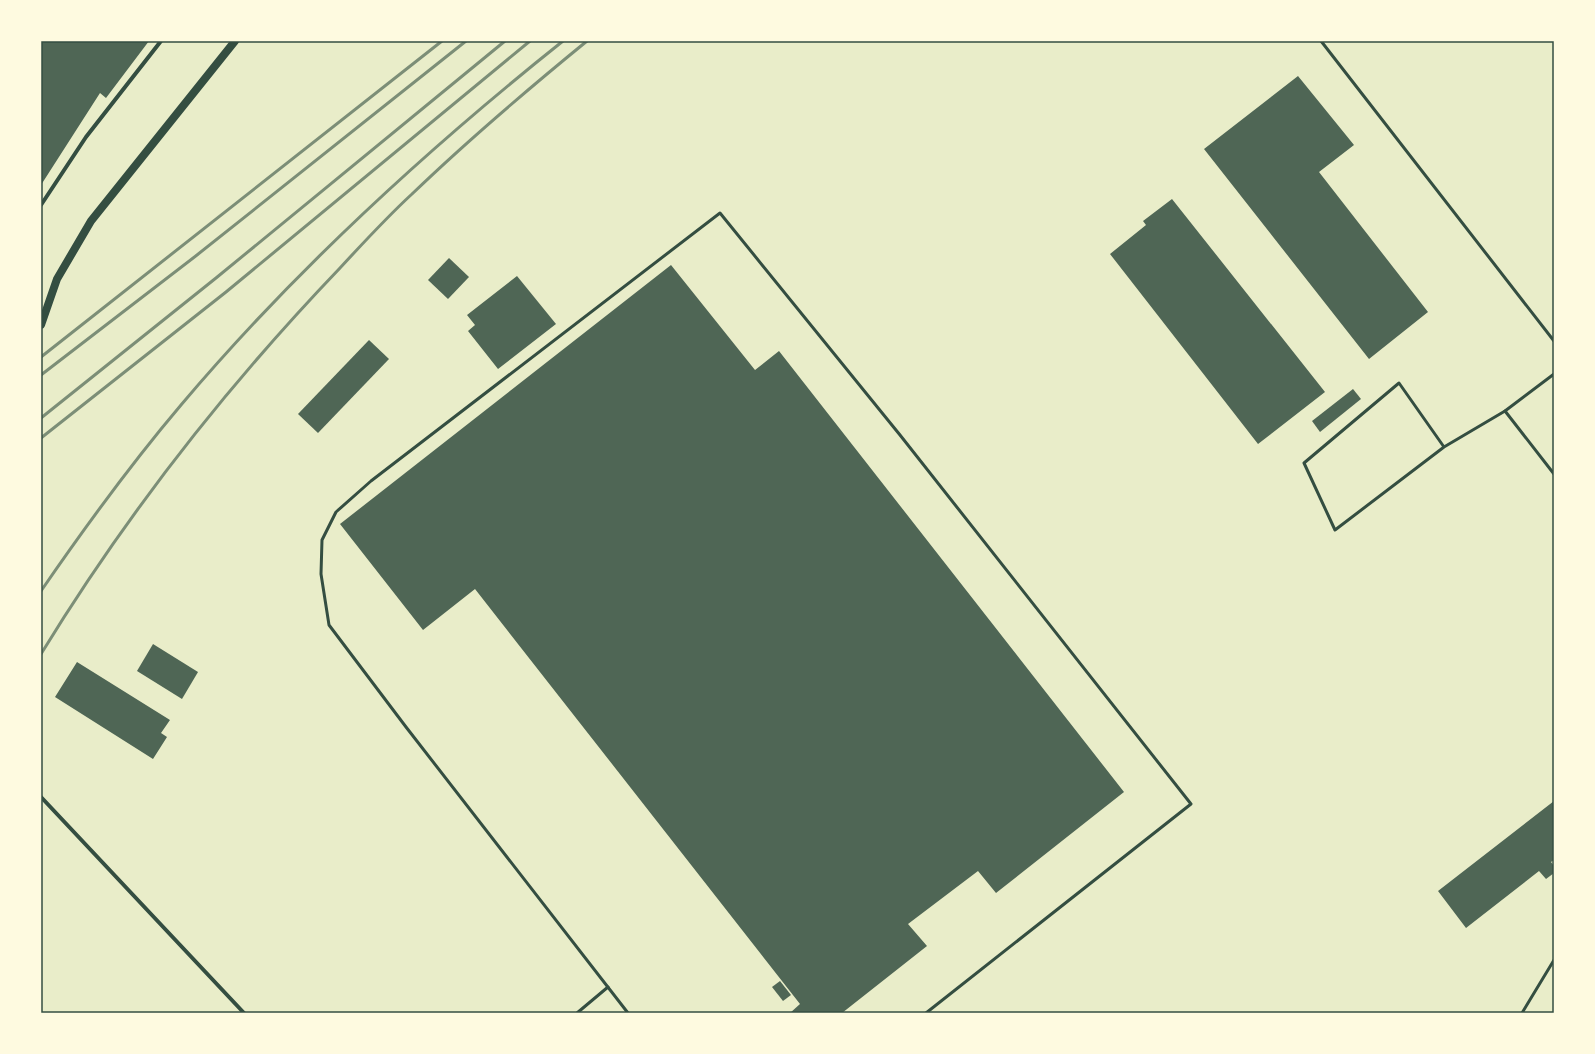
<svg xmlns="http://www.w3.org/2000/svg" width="1595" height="1054" viewBox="0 0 1595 1054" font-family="'Nunito Sans',sans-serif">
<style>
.building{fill:#4f6655}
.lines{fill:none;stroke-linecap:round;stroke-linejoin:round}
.service{stroke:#344e41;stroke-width:3}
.minor{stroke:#344e41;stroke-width:4}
.secondary{stroke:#344e41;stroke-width:8}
.rail{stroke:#7c8e77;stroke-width:3}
.neatline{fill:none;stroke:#344e41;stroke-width:1.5}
</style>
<rect width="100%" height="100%" fill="#e9edc9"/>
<g class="building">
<path d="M41,41H149L106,98L100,93L41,185Z"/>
<path d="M1298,76L1354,145L1319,172L1428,312L1369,359L1204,149Z"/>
<path d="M1172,199L1325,392L1258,444L1110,254L1146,225L1143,221Z"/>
<path d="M449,258L469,277L448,299L428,280Z"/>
<path d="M671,265L755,370L779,351L1124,792L996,893L978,871L908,924L927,946L842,1013H790L800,1004L475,589L423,630L340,524Z"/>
<path d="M517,276L556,324L498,369L468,331L475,325L467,315Z"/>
<path d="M369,340L389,359L318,433L298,414Z"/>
<path d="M1353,389L1361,399L1320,432L1312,421Z"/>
<path d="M153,644L198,672L182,699L137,671Z"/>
<path d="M77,662L170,720L161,733L167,737L153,759L55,697Z"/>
<path d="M1554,801V860L1551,862L1554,866V873L1546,879L1539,871L1466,928L1438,891Z"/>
<path d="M780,981L791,995L783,1001L772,987Z"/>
</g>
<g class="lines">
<g class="service">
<path d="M1321,41L1554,341"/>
<path d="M1505,411L1554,474"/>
<path d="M1444,447L1399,383L1304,463L1335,530L1444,447L1505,411L1554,374"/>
<path d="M577,1013L608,987"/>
<path d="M628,1013L406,727L329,625L321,574L322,540L336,512L371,481L720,213L900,435L1191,804L926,1013"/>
<path d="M1522,1013L1554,960"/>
</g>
<g class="minor">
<path d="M41,205L86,137L161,41"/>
<path d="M41,797L244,1013"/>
</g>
<path class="secondary" d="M41,325L57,279L91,221L235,41"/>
<g class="rail">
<path d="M41,357L442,41"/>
<path d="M41,375L197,255L466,41"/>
<path d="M41,418L216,278L505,41"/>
<path d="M41,438L226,292L530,41"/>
<path d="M41,591C85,527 131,464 181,405C295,270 425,151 563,41"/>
<path d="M41,654C126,515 227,386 340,268C363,243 387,217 412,194C468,140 527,90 587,41"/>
</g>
</g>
<rect width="1595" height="1054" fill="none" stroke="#fefae0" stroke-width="84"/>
<rect x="42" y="42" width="1511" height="970" class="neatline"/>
</svg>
